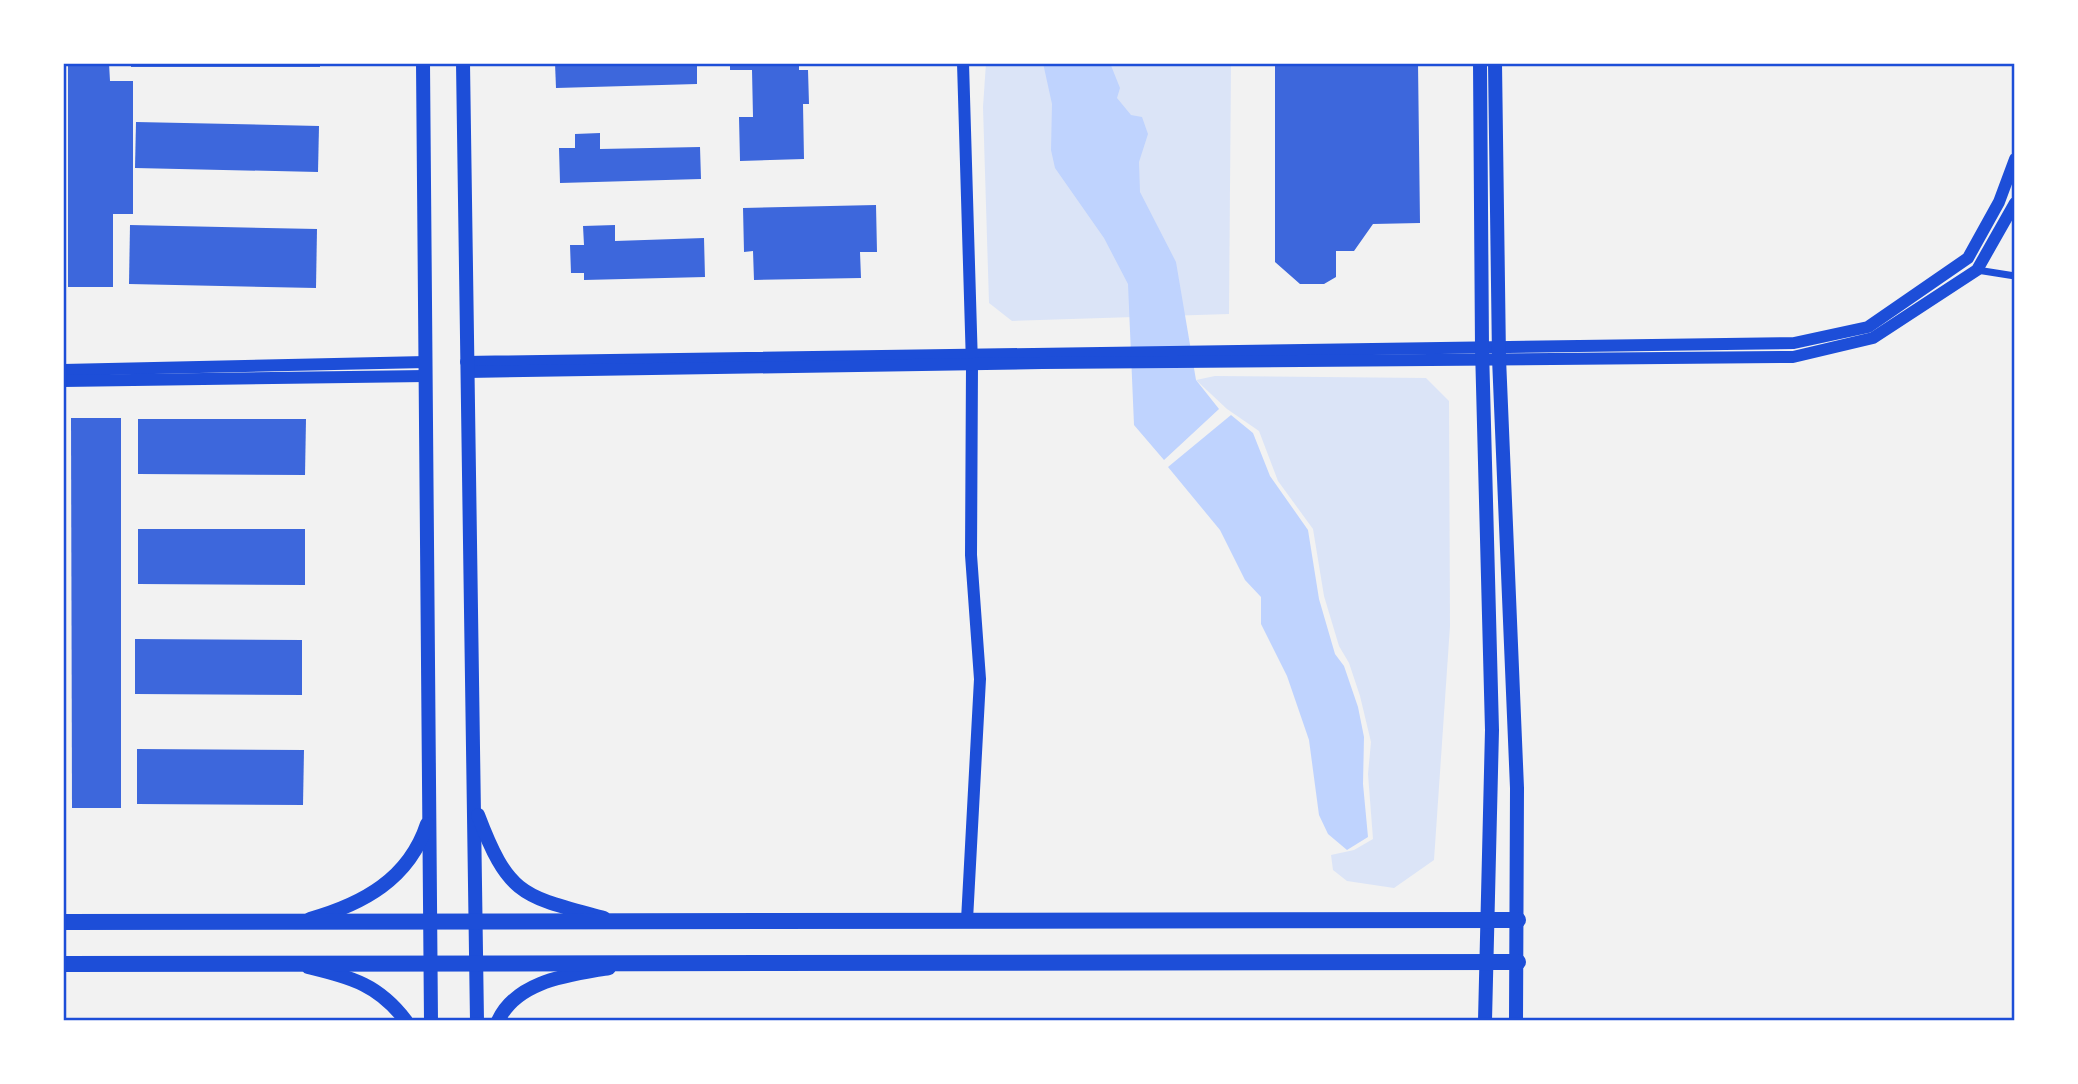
<svg xmlns="http://www.w3.org/2000/svg" width="2078" height="1084" viewBox="0 0 2078 1084" font-family="Jost,sans-serif">
<style>
.green{fill:#dbe4f7}
.water{fill:#bfd3fe}
.building{fill:#3d67dc}
.lines{fill:none;stroke-linecap:round;stroke-linejoin:round}
.minor{stroke:#1d4ed8;stroke-width:7}
.tertiary{stroke:#1d4ed8;stroke-width:12}
.secondary{stroke:#1d4ed8;stroke-width:14}
.primary{stroke:#1d4ed8;stroke-width:16}
.neatline{fill:none;stroke:#1d4ed8;stroke-width:2.5}
</style>
<rect width="100%" height="100%" fill="#f2f2f2"/>
<g class="green">
<path d="M986,63H1231L1229,314L1012,321L989,303L983,107Z"/>
<path d="M1215,376L1426,378L1449,401L1450,626L1434,860L1394,888L1347,881L1333,870L1331,855L1354,850L1373,839L1368,774L1371,742L1360,696L1349,663L1339,646L1324,596L1313,529L1278,481L1259,431L1227,409L1196,380Z"/>
</g>
<g class="water">
<path d="M1043,63H1110L1120,88L1117,98L1131,115L1142,117L1148,134L1139,162L1140,192L1176,262L1196,380L1219,409L1164,460L1134,425L1128,284L1104,238L1055,168L1051,150L1052,104Z"/>
<path d="M1231,415L1253,433L1270,476L1308,530L1319,599L1335,654L1344,666L1358,707L1364,737L1363,784L1368,837L1347,850L1328,834L1319,815L1309,740L1287,676L1261,624V597L1245,580L1220,530L1168,467Z"/>
</g>
<g class="building">
<path d="M68,63H109L110,81H133V214H113V287H68Z"/>
<rect x="131" y="63" width="189" height="4"/>
<path d="M555,63H697V84L556,88Z"/>
<path d="M730,63H799V70H808L809,104H803L804,159L740,161L739,117H753L752,70H730Z"/>
<path d="M1275,63H1418L1420,223L1373,224L1354,251H1336V277L1324,284H1300L1275,262Z"/>
<path d="M136,122L319,126L318,172L135,168Z"/>
<path d="M600,133V149L700,147L701,179L560,183L559,148H575V134Z"/>
<path d="M876,205L877,252H860L861,278L754,280L753,251L744,252L743,208Z"/>
<path d="M130,225L317,229L316,288L129,284Z"/>
<path d="M615,225V241L704,238L705,277L584,280V273H571L570,245H584L583,226Z"/>
<path d="M71,418H121V808H72Z"/>
<path d="M138,419H306L305,475L138,474Z"/>
<path d="M138,529H305V585L138,584Z"/>
<path d="M135,639L302,640V695L135,694Z"/>
<path d="M137,749L304,750L303,805L137,804Z"/>
</g>
<g class="lines">
<path class="minor" d="M1977,270L2015,276"/>
<g class="tertiary">
<path d="M963,63L972,365L971,555L980,679L967,920"/>
<path d="M466,362L1794,343L1868,327L1968,258L1999,202L2015,159"/>
<path d="M63,370L426,362"/>
<path d="M467,372L1042,363L1793,357L1873,338L1977,270L2015,203"/>
<path d="M63,381L426,376"/>
</g>
<g class="secondary">
<path d="M423,63L431,1021"/>
<path d="M463,63L477,1021"/>
<path d="M1480,63L1482,348L1492,730L1485,1021"/>
<path d="M1495,63L1499,358L1517,788L1516,1021"/>
<path d="M478,815C509,897 523,896 604,918"/>
<path d="M310,919C363,904 409,879 427,824"/>
<path d="M308,967C352,978 378,984 406,1021"/>
<path d="M498,1021C517,980 570,975 609,968"/>
</g>
<g class="primary">
<path d="M63,922L1518,920"/>
<path d="M63,964L1518,962"/>
</g>
</g>
<rect width="2078" height="1084" fill="none" stroke="#ffffff" stroke-width="130"/>
<rect x="65" y="65" width="1948" height="954" class="neatline"/>
</svg>
